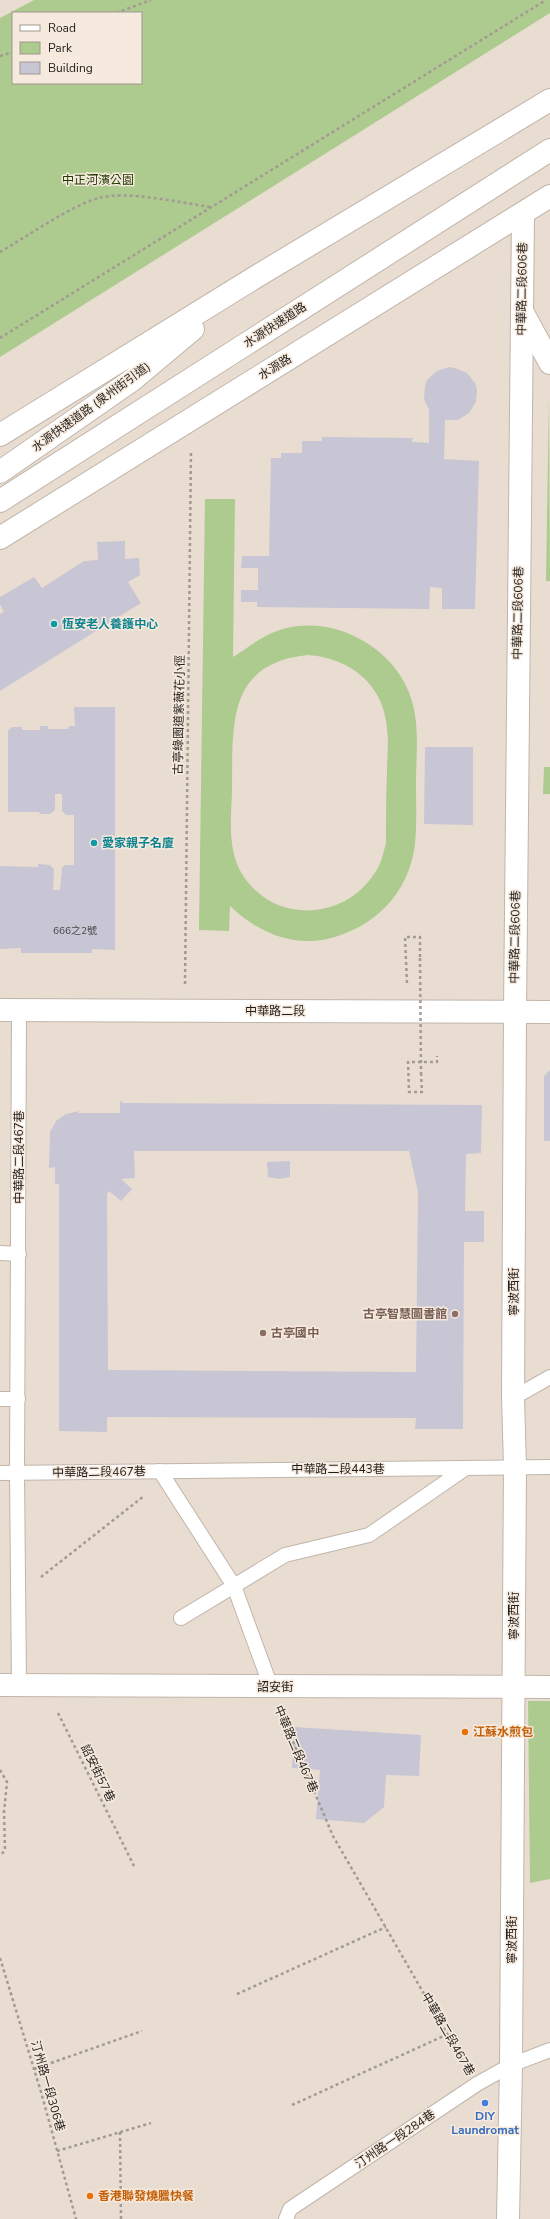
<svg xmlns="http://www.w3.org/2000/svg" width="550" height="2219" viewBox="0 0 550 2219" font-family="'Nunito Sans','Noto Sans TC',sans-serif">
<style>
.green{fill:#adca8f;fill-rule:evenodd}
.building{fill:#c8c5d4;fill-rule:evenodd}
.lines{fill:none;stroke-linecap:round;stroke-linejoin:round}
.service-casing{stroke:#c1b5aa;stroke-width:16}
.minor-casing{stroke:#c1b5aa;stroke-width:24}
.tertiary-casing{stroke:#c1b5aa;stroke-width:24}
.secondary-casing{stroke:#c1b5aa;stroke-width:24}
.trunk-casing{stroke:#c1b5aa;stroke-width:24}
.path{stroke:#a39a92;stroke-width:2.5;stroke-dasharray:3 3;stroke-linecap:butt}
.service{stroke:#fff;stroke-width:14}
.minor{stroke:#fff;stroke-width:22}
.tertiary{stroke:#fff;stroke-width:22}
.secondary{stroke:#fff;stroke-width:22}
.trunk{stroke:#fff;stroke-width:22}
.path-bridge{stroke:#a39a92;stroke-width:2.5;stroke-dasharray:3 3;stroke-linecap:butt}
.culture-dot{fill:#0f9aa8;stroke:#f6eadf;stroke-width:1.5}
.education-dot{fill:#8d6e63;stroke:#f6eadf;stroke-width:1.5}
.food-dot{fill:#e8710a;stroke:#f6eadf;stroke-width:1.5}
.shop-dot{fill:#3f7fe0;stroke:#f6eadf;stroke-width:1.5}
.labels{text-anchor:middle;stroke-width:3;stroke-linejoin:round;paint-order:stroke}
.number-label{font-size:10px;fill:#4c4848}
.park-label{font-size:12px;fill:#243b00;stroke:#f6eadf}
.street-label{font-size:12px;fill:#221e1a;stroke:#f6eadf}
.culture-label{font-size:12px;font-weight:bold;fill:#0d838f;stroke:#f6eadf;text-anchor:start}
.education-label{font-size:12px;font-weight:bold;fill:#785e54;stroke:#f6eadf;text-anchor:end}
.food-label{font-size:12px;font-weight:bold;fill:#c56008;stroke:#f6eadf;text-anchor:start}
.shop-label{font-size:12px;font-weight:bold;fill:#366cbe;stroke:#f6eadf}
</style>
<rect width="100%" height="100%" fill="#e9ddd2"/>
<g class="green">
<path d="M34,0H550V13L0,357V18ZM13,13H141V83H13Z"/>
<path d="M549,397L550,581H546Z"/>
<path d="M205,499H235L233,657C248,648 260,637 277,631C329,612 394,645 411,698C420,725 416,755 416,783C416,803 417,824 415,844C409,893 375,928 327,939C291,947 256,931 230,906L229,931L199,930ZM308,655C351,658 384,685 387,729C389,743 387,758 387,772C386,796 386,819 386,843C383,854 381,865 374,874C344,920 276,924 244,877C227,852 231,820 232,791C233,728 225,663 308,655Z"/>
<path d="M544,767H550V794H543Z"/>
<path d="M528,1701H550V1879L530,1883Z"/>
</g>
<g class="building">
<path d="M449,367L455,368L467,373L475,383L477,390L476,402L469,413L458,420H445L444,459L479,461L475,609H442V588L430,587L429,609L257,607V602H241V590H258V568H241L242,556H269L271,458H281V453H302V441H322V437L413,438L412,442L429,443V410L424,399L425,386L427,380L437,371Z"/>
<path d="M125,541V559L139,558L140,575L128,582L141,603L0,691V614L4,612L0,604V597L34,577L42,588L84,561L98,560L97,542Z"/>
<path d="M74,707H115V950L92,949V953H21V948L0,949V866L38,867V864L50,865L54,869L53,890H60L62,868L65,865H74V815H66L62,811V794H55V810L50,814H39L40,812H8V731L12,727H22V730H40V726H48V729H68L69,726H75Z"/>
<path d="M425,747H473V825L424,824Z"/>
<path d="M550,1070V1141H544V1076Z"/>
<path d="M123,1101L122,1103L482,1105L481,1153L466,1154L465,1211H484V1242H464L463,1429H415L416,1418L107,1417V1432L59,1431V1184H55V1167L49,1168L50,1132L56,1121L66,1114L79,1111L78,1113H120V1102ZM134,1151H409L418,1192L416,1372L108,1370L107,1194L109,1191L121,1201L132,1189L121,1179L135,1178Z"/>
<path d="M290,1161V1177L279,1179L268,1177L267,1162Z"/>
<path d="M294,1727L421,1735L419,1776L386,1775L384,1807L364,1823L316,1819L320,1770L292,1768Z"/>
</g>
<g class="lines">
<defs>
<g id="service">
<path d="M19,1010L17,1473L19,1685"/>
<path d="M0,1253L19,1254"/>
<path d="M513,1398L550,1377"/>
<path d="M0,1399H18"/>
<path d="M160,1471L234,1586L271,1687"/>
<path d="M0,1473L550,1467"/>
<path d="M181,1618L285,1555L369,1535L466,1468"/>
<path d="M286,2219L290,2209L477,2084L511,2065L550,2050"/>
</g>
<g id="minor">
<path d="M523,313L550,363"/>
<path d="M0,1685L550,1687"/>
<path d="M508,2219L511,2065L515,1466L513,1398L515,1012L523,214"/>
</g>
<path id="tertiary" d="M0,1010L550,1012"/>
<path id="secondary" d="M0,538L550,196"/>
<g id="trunk">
<path d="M0,435L254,278L550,100"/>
<path d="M0,472L131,381L193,329"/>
<path d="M0,501L550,150"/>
</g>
</defs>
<use href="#service" class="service-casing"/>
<use href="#minor" class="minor-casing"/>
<use href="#tertiary" class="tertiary-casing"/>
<use href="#secondary" class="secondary-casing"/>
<use href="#trunk" class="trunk-casing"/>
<g class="path">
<path d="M116,13L151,0"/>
<path d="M0,56L13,52"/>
<path d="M0,252C28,236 70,206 99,198C127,190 181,203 211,207"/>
<path d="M0,338L546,0"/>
<path d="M407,983L405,937H420V958"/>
<path d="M185,984L191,451"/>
<path d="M421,1073L422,1092H409L408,1062H437V1056"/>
<path d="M41,1577L144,1496"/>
<path d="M58,1713L135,1868"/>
<path d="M281,1714L333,1836L465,2065"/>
<path d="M0,1770L7,1782L4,1812L5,1850L0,1856"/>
<path d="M0,1958L41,2092L76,2219"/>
<path d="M237,1994L386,1927"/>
<path d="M34,2069L142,2031"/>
<path d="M292,2105L448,2034"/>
<path d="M120,2132L121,2219"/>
<path d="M57,2151L151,2123"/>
</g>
<use href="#service" class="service"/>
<use href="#minor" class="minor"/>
<use href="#tertiary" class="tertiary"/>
<use href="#secondary" class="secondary"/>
<use href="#trunk" class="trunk"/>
<path class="path-bridge" d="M420,958L421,1073"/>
</g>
<g class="culture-dot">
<circle cx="54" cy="624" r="4"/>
<circle cx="94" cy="843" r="4"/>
</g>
<g class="education-dot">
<circle cx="455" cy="1314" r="4"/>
<circle cx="263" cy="1333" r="4"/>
</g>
<g class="food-dot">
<circle cx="465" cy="1732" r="4"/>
<circle cx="90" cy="2196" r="4"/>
</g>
<circle class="shop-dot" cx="485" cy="2103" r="4"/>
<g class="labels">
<g class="number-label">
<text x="75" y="934">666之2號</text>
</g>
<g class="park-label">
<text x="98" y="184">中正河濱公園</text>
</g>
<g class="street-label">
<text transform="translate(522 289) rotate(-89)" y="4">中華路二段606巷</text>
<text transform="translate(275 325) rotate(-33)" y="4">水源快速道路</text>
<text transform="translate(275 367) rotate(-32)" y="4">水源路</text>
<text transform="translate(91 407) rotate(-36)" y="4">水源快速道路 (泉州街引道)</text>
<text transform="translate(518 613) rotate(-89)" y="4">中華路二段606巷</text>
<text transform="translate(179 715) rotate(-89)" y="4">古亭綠園道紫薇花小徑</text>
<text transform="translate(515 937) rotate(-89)" y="4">中華路二段606巷</text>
<text x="275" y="1015">中華路二段</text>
<text transform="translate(19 1157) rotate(-90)" y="4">中華路二段467巷</text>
<text transform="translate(514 1292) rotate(-90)" y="4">寧波西街</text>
<text x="338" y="1473">中華路二段443巷</text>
<text transform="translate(99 1472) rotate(-1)" y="4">中華路二段467巷</text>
<text transform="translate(514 1616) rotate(-90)" y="4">寧波西街</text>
<text x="275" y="1691">詔安街</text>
<text transform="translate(296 1749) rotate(67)" y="4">中華路二段467巷</text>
<text transform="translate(98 1773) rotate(64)" y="4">詔安街57巷</text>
<text transform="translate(512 1940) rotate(-90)" y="4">寧波西街</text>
<text transform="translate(448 2034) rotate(60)" y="4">中華路二段467巷</text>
<text transform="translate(48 2086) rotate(74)" y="4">汀州路一段306巷</text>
<text transform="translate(395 2139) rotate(-34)" y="4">汀州路一段284巷</text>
</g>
<g class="culture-label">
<text x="62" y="628">恆安老人養護中心</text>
<text x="102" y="847">愛家親子名廈</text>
</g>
<g class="education-label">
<text x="447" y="1318">古亭智慧圖書館</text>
<text x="271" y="1337" text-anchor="start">古亭國中</text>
</g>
<g class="food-label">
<text x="473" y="1736">江蘇水煎包</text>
<text x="98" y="2200">香港聯發燒臘快餐</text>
</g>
<g class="shop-label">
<text x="485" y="2120">DIY<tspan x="485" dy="14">Laundromat</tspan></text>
</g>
</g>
<rect x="12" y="12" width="130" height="72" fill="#f6eadf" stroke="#a19890"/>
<rect x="20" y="25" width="20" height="6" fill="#ffffff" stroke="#a19890"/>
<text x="48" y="32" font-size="12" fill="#221e1a">Road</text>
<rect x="20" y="42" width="20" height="12" fill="#adca8f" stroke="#a19890"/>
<text x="48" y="52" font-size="12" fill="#221e1a">Park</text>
<rect x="20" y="62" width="20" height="12" fill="#c8c5d4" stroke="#a19890"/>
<text x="48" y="72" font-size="12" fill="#221e1a">Building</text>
</svg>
